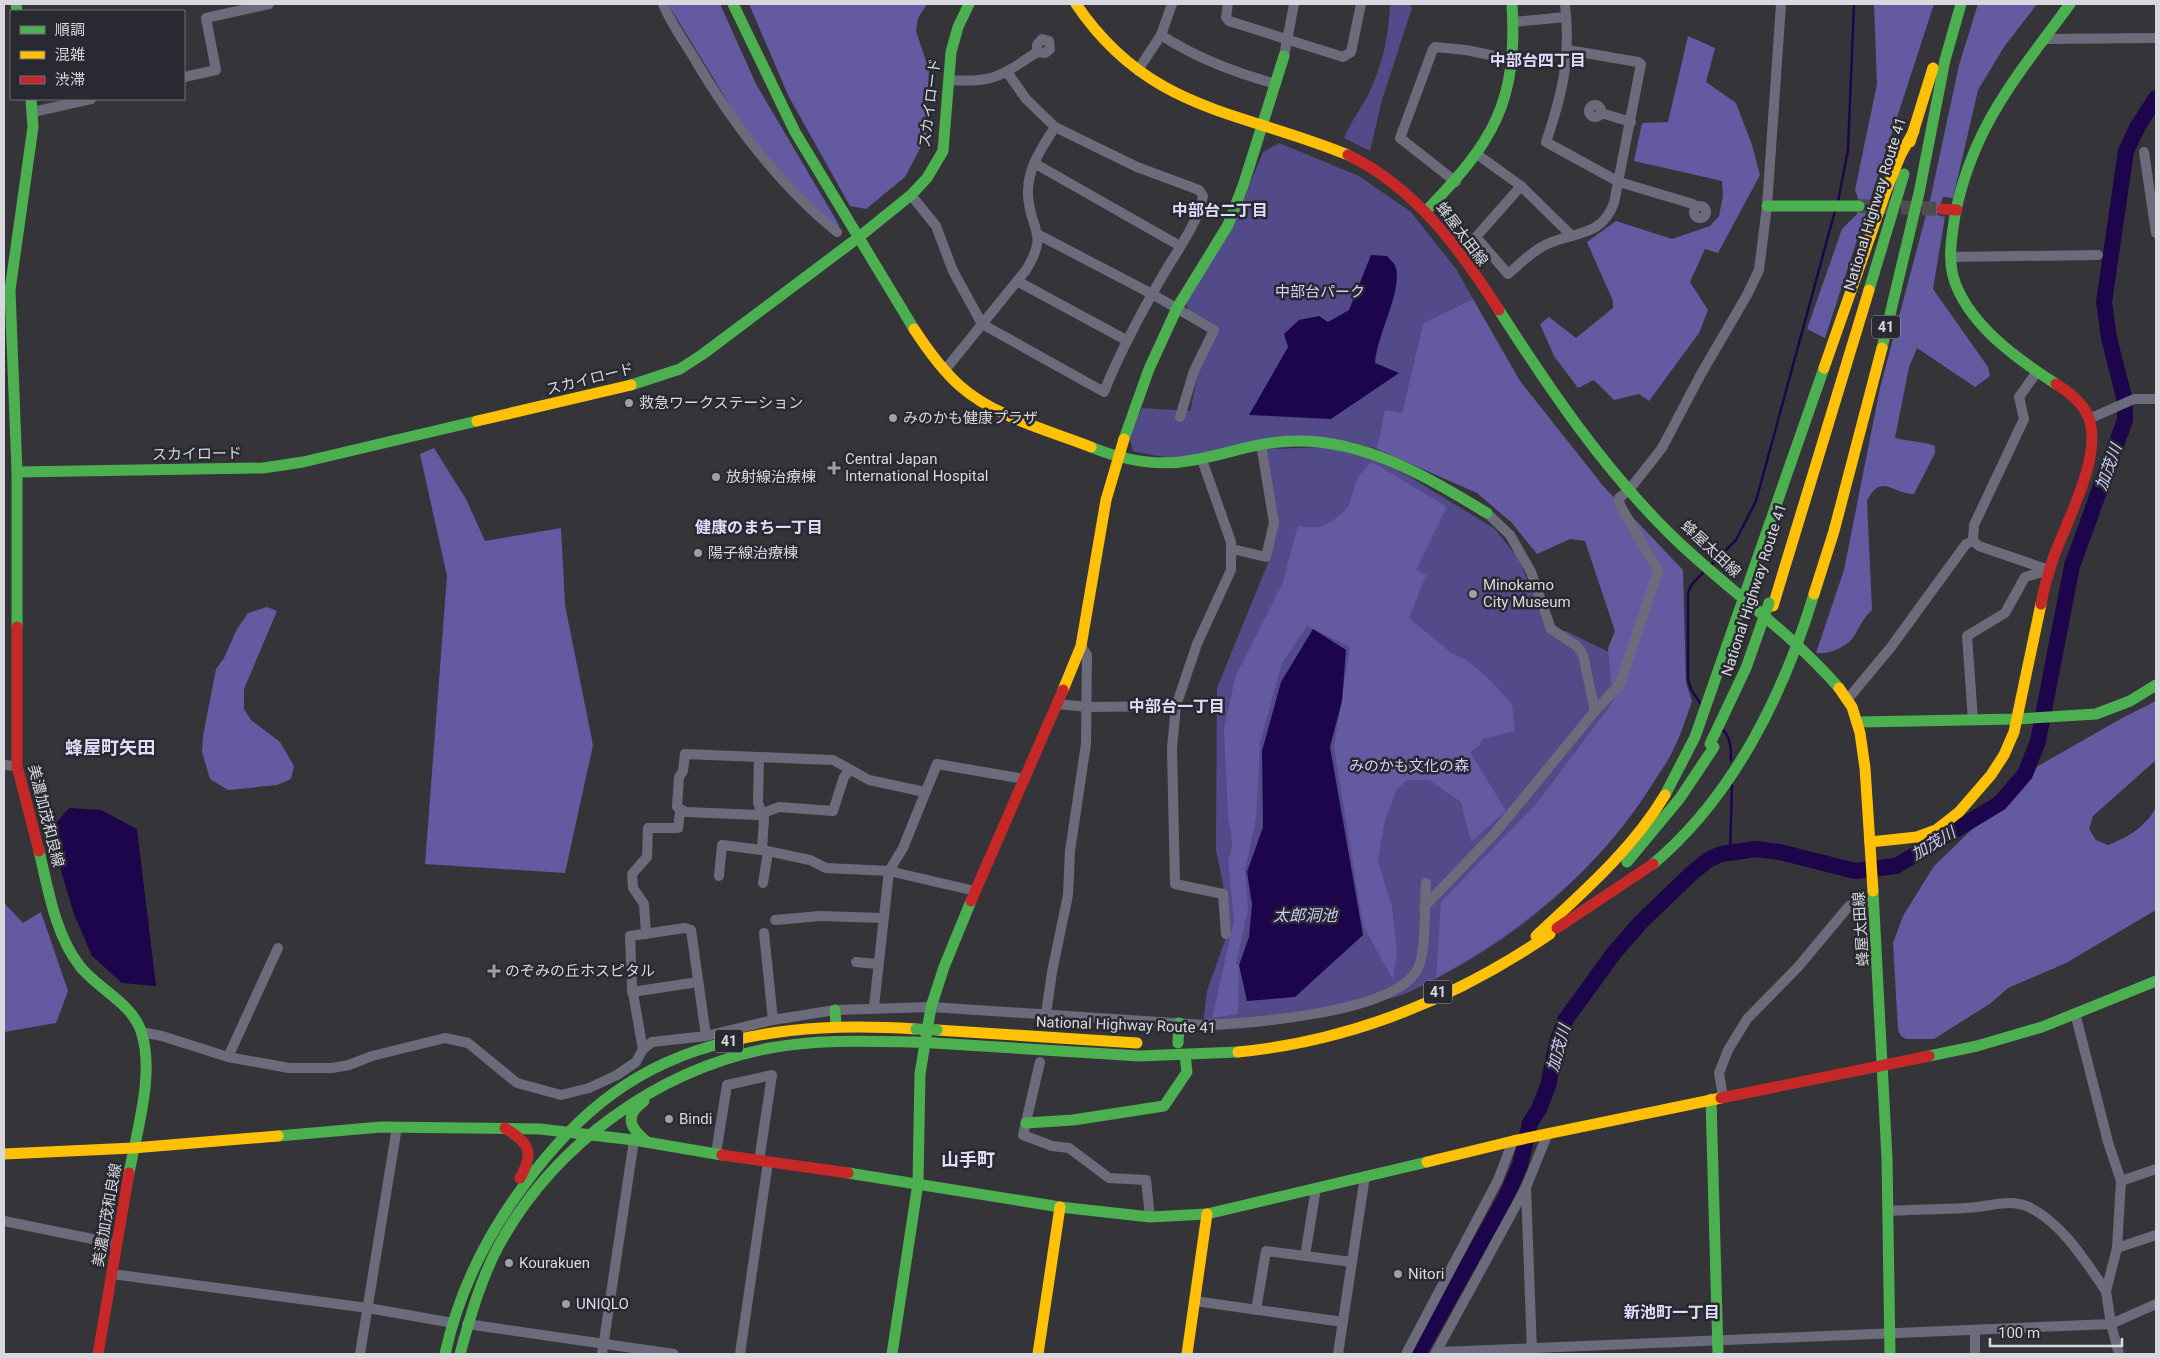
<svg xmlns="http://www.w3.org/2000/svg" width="2160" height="1358" viewBox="0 0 2160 1358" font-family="Roboto,'Noto Sans JP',sans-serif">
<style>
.green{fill:#524a89}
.forest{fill:#645aa1}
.water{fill:#1d054b}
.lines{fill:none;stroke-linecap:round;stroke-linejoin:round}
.stream{stroke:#1d054b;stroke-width:2.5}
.river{stroke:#1d054b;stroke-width:16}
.secondary-tunnel{stroke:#4e4d52;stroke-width:14;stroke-dasharray:14 7;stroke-linecap:butt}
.street{stroke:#6c6b7b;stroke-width:10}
.fast{stroke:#4caf50;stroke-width:11}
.slow{stroke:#ffc107;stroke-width:11}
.jam{stroke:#c62828;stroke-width:11}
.fast-bridge{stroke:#4caf50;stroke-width:11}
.poi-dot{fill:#a09fa4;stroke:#292931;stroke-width:2}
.labels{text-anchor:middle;stroke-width:5;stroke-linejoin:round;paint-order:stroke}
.shield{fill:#292931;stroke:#a4a4aa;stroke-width:1}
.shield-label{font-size:14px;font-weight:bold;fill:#d9d8de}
.street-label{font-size:15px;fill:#d9d8de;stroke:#292931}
.park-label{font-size:15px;fill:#d2cffc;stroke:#292931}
.poi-label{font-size:15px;fill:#d9d8de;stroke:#292931;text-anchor:start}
.neighbourhood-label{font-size:16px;font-weight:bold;fill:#deddfa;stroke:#292931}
.water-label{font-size:16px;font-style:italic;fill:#cdcaf6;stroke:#292931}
.quarter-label{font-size:18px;font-weight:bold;fill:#deddfa;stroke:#292931}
</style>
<rect width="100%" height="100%" fill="#353539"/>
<g class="green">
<path d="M1390,4H1409L1412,8L1382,100L1370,151L1344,138C1350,124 1359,111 1367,97C1382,68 1389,36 1390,4Z"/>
<path d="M1279,143L1359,176L1411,212L1456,269L1473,299L1423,323L1402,413L1377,449L1348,441L1181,458L1157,456L1133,451L1129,436L1142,408L1190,411L1200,365L1219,328L1188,310L1185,302L1231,230L1263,152Z"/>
<path d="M1325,447L1373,457L1407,475L1495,529L1518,558L1550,632L1566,631L1688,691L1692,701C1686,717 1681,734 1673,750C1668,762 1660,772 1653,783C1596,874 1508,947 1409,992C1398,997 1385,999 1373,1003C1317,1021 1261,1028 1202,1031L1207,991L1229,929L1223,884L1216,850L1217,688L1268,563L1277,523L1267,449Z"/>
</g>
<g class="forest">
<path d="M668,4H720L756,84L839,225L835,235L745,130Z"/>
<path d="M749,4H927L918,18L916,31L929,70L926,137L905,177L866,209L850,206L789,97Z"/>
<path d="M1874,4H1934L1825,338L1807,329L1842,229L1857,214L1859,201L1855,190L1877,84Z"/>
<path d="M1978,4H2037L2004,47L1978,90L1953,198L1943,197L1937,215L1945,217L1933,289L1988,367L1990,376L1975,387L1917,348L1909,367L1895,438C1906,441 1927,442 1935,446V453L1914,494C1892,494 1881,472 1867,501L1872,610C1861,620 1860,628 1852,639C1845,648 1826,655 1816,653L1844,570L1880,388L1931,196L1959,65Z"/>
<path d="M1688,36L1715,48L1706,82L1736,103L1752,145L1760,175L1718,253L1705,249L1690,282L1708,310L1699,333L1649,401L1639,394L1614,400L1594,380L1578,388L1554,356L1540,324L1549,317L1576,338L1613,308V301L1587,242L1616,221L1672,239L1710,226L1719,216L1723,196L1722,181L1634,161L1642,123L1668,122Z"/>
<path d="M1473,299L1520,381L1604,487L1683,570L1686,683L1692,701C1686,717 1681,735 1673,750C1667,763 1658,774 1651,786C1599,869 1522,931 1436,978L1441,902L1537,803L1613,702L1608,648L1615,631L1585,541L1570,539L1537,554L1511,522L1477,493L1377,449L1385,410L1402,413L1423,323Z"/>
<path d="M434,448L466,499L485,541L561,528L565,605L593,745L565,873L425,864L447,576L420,454Z"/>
<path d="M1372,462L1447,507L1416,570L1426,575L1409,618L1450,652L1468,661L1490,680L1512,704L1515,731L1482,739L1480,745L1470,752L1506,811L1471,842L1461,802L1429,780H1407L1397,789L1385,820L1378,861L1392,907L1397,953L1393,980L1363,925L1334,747L1350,647L1307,626L1282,663L1260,743L1256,818L1245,871L1248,910L1236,964L1239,965L1238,1014L1212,1018L1234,921L1228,859C1235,847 1231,831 1228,818L1224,728L1236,675L1282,585L1298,526C1304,527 1311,528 1317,527C1328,526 1347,512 1350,502C1357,481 1354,478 1372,462Z"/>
<path d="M267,607L277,611L244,689V709L251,720L280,742L294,766L291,779L277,785L228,790L210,779L202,752L203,736L216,669L224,658L237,629L248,613Z"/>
<path d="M2156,701V760L2093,816L2089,829L2096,840L2108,845C2128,837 2144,828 2156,808V910L2066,963L2008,988L1991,1003L1934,1039H1906L1901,1036L1898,1030L1893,943L1903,916L1934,866L2038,766L2124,717Z"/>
<path d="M4,903L23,923L41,912L68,991L56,1023L4,1032Z"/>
</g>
<g class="water">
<path d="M1371,255L1387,256C1390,260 1395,263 1396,268C1402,292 1377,335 1375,363L1399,373L1331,419L1249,415L1288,347L1284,334L1299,320L1319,316L1328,322L1349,310Z"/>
<path d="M1313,629L1346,650L1342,701L1330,747L1363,935L1295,997L1247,1001L1239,965L1249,937L1252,904L1247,872L1263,827L1262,751L1281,682Z"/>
<path d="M69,808L101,810L137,829L156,986L122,983L92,956L74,914L49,831Z"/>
</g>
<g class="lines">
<g class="stream">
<path d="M1838,201L1848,150L1854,4"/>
<path d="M1711,565L1736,540L1756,501L1835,211"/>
<path d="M1700,703L1691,689L1688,679V593L1692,584L1704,572"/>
<path d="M1723,730C1731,738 1731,749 1731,760"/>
<path d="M1730,853L1732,785"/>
</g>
<path class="river" d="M1418,1354L1506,1197L1520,1165L1530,1123L1539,1109L1548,1086L1557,1042L1566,1019L1614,953L1641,922L1692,873L1708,860L1721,854L1756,849L1780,852L1855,871L1896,866L2000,803L2025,774L2038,741L2072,566L2125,420V401L2109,338L2104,302L2126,151L2138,126L2156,98"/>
<path class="secondary-tunnel" d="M1859,206L1942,209"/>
<g class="street">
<path d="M663,4C670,21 681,37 691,53C730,120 777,183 837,232"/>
<path d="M1228,4L1226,17L1229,21L1343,57L1351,52L1361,4"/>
<path d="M1565,4C1571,57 1563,92 1546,142L1619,182L1693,204L1696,207"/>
<path d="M1514,22L1566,17"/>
<path d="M1161,35C1196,58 1236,73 1276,84"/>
<path d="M2046,39L2156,38"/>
<path d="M1284,56L1294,4"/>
<path d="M1138,70L1161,35L1172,4"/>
<path d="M184,77L216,70L206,18L269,4"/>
<path d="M949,80C994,83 1001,76 1037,52V45L1042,39L1049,41L1050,49L1045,53L1037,52"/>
<circle cx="1595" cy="111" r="6"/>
<path d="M33,112L91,99"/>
<path d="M1601,113L1631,122"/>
<path d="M2144,152L2156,233"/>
<path d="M1478,155L1521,186L1572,236"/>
<path d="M1034,163L1180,246"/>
<path d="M1456,182L1400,138L1433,49L1435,47L1466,50L1514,60"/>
<path d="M1521,186L1476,237L1508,274C1520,264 1531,252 1545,245C1574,231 1601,238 1614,203L1641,64L1638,62L1568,50"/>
<path d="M911,195L936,226L953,271L982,324L1104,392C1120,351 1141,313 1163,275C1177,251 1198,223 1203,196L1199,190L1137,167L1055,127L1026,99L1007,72"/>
<circle cx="1700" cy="212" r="6"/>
<path d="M1039,235L1152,294L1214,330L1194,371L1180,417"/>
<path d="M1950,257L2098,255"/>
<path d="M1017,281L1126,340"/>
<path d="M945,370L1026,270C1050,231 1029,230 1028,194C1027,169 1042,147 1055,127"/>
<path d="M2089,419L2134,399H2156"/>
<path d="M1202,460L1231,542V570L1197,644L1176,706L1172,748L1175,884L1223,894L1226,934"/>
<path d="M1487,513L1510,535L1531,572L1551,629L1577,646L1583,655L1595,711"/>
<path d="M1973,541L1974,525L2024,419L2019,397L2037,372"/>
<path d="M1973,541L1979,546L2049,570"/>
<path d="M1232,549L1266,557L1274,523L1261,444"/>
<path d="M1847,700L1891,647L1966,544L1973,541"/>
<path d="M1057,704L1088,707L1176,706"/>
<path d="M1973,720L1967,636L2005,613L2025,577L2049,570"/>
<path d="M759,757L758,803L764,819L762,850"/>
<path d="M4,765L17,766"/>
<path d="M850,770L844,777L833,811L779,807L758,815L686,812L677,807L679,777L683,771L685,754L833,760L869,780L925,792"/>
<path d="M719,876L722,845L762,850L810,860L826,868L889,871L975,891"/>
<path d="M763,883L768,852"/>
<path d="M1424,907L1495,833L1595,711L1620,684L1658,571L1620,505L1619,498L1629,490L1662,448L1701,374L1747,295L1759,270L1767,206L1781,4"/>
<path d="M775,920L820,916L882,918"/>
<path d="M764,933L773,1020"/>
<path d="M646,934L644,904L633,888L632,874L647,857L648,828H678L680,812L682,811"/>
<path d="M856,962L878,964"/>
<path d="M632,992L698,982"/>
<path d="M874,1007L889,871L903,848L937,764L1025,779"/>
<path d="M2075,1013L2108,1142L2121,1181L2117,1248L2106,1291L2111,1324L2119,1354"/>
<path d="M1045,1021L1052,972L1068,895L1070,851L1086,744L1087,655L1081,646"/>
<path d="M141,1032L162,1036L228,1057L289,1068H332L349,1065L372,1056L445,1038L468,1043L517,1083L561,1095L589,1088L617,1075L636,1062L643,1049L652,1042L706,1036L773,1020L835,1010L931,1007L1205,1025C1252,1023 1393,1013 1417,970C1427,954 1424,904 1426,883"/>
<path d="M643,1050L632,987L630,936L685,928L691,930L706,1036"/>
<path d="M228,1057L278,948"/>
<path d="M1040,1062L1023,1135L1052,1146L1069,1148L1109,1178L1146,1180L1150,1217"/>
<path d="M1723,1097L1719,1073L1728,1050L1747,1019L1798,967L1849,906L1874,901"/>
<path d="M716,1153L727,1085L772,1075L759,1161"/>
<path d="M2121,1181L2156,1169"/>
<path d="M1526,1188L1532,1353"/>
<path d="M1890,1211C1919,1209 1948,1210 1977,1207C1995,1205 2012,1199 2029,1207C2063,1224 2085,1261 2106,1291"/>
<path d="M4,1221L117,1244"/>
<path d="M2117,1248L2156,1235"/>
<path d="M1305,1256L1316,1188"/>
<path d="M112,1274L368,1308L453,1323"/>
<path d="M1195,1301L1343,1322"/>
<path d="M1256,1310L1266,1251L1352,1262"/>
<path d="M467,1324L674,1354"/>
<path d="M1975,1330V1354"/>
<path d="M360,1354L397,1127"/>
<path d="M602,1354L634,1140"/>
<path d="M740,1354L768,1162"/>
<path d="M1338,1354L1365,1176"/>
<path d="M1406,1354L1498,1180L1513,1141"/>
<path d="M1435,1354L1526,1187L1548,1133"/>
<path d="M1440,1354V1352L2111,1324L2156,1304"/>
</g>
<g class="fast">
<path d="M16,4L17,11"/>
<path d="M733,4L795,132L914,329"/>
<path d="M1767,206H1859"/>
<path d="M1426,211C1493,142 1518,103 1512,4"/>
<path d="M1869,290L1904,174"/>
<path d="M1499,310C1550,390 1603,468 1671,535C1725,588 1789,630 1839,688"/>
<path d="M1882,348L1919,193L1945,60L1961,4"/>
<path d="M2056,384C2017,359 1966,323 1953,276C1948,256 1952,235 1955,215C1973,125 2018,75 2070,4"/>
<path d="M631,385L680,369L703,354L859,237L911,195L927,178L943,151L951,52L958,27L969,4"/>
<path d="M1124,439L1149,369L1177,308L1228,225L1244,183L1284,56"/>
<path d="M1091,447C1125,461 1158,467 1194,460C1228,454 1260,441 1295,441C1367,440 1427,477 1487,513"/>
<path d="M17,472L263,468L303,462L477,421"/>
<path d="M17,627V472L10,290L33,127L31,99"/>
<path d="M1859,722L2017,719L2096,714L2130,701L2156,685"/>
<path d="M1665,795L1695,737L1824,368"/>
<path d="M39,851C48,888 55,934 79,965C96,988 131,1002 141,1031C155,1073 137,1130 129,1173"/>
<path d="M1627,862L1680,798L1714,747"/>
<path d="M1653,864C1734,796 1784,693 1814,594"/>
<path d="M1873,891L1887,1159L1890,1354"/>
<path d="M835,1010L836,1026"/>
<path d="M934,1043L1139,1056L1238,1052"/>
<path d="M1178,1043L1179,1023"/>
<path d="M1929,1056L1977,1046L2042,1027L2156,981"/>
<path d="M1711,1099L1718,1354"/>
<path d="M644,1101C624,1116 629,1127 647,1142"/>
<path d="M1026,1123L1073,1120L1164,1106L1187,1072L1185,1055"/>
<path d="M278,1136L381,1127L540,1129L634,1140L722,1155"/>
<path d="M848,1173L1060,1207L1150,1217L1207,1214L1427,1162"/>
<path d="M445,1354C459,1290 486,1236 525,1184C578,1112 638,1063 727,1042"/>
<path d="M460,1354C470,1318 480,1281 498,1247C553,1145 657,1070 770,1048C818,1039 866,1041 914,1042"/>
<path d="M892,1354L918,1183L920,1074L931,1007L944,967L971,901"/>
</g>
<g class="slow">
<path d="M1076,4C1149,112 1239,110 1348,155"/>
<path d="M1910,142L1933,68"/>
<path d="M914,329C927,349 941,369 960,386C995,417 1048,430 1091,447"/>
<path d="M1824,368L1886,191L1901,154L1914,131"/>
<path d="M477,421L631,385"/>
<path d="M1814,594L1834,531L1882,348"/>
<path d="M1773,606L1869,290"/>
<path d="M1839,688L1852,707L1860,733L1865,768L1873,891"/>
<path d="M1063,690L1081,646L1106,500L1124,439"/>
<path d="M1870,842L1917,837L1936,830L1959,812L1991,775L2004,755L2014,732L2041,604"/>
<path d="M1536,936C1582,893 1632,850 1665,795"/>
<path d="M937,1030L1137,1043"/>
<path d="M727,1042C790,1026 852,1025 916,1029"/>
<path d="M1238,1052C1352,1041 1456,998 1550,934"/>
<path d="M4,1154L133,1148L278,1136"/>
<path d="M1427,1162L1513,1141L1721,1098"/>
<path d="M1038,1354L1060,1207"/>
<path d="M1187,1354L1207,1214"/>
</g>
<g class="jam">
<path d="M1348,155C1416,188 1459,248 1499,310"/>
<path d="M1942,209L1957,210"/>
<path d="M2041,604C2044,587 2049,571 2054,556C2067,520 2104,454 2088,416C2082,402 2069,392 2056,384"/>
<path d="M17,627V766L39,851"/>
<path d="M971,901L1063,690"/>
<path d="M1557,928L1653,864"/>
<path d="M1721,1098L1929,1056"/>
<path d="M505,1128C529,1143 535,1152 520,1178"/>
<path d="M722,1155L848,1173"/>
<path d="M98,1354L129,1173"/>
</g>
<g class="fast-bridge">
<path d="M1710,744L1746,668L1769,603"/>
<path d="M916,1029L937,1030"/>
<path d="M914,1042L934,1043"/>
</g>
</g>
<g class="poi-dot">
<circle cx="629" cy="403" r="5"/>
<circle cx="893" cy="418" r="5"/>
<path d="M831.5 460.5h5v5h5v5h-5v5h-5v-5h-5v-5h5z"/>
<circle cx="716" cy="477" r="5"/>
<circle cx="698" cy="553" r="5"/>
<circle cx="1473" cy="594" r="5"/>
<path d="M491.5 963.5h5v5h5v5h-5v5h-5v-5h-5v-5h5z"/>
<circle cx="669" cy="1119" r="5"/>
<circle cx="509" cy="1263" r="5"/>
<circle cx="1398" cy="1274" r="5"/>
<circle cx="566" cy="1304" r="5"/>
</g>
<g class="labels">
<g class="shield">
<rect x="1872" y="315.5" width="28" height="23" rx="4"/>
<rect x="1424" y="980.5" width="28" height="23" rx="4"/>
<rect x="715" y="1029.5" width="28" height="23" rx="4"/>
</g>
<g class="shield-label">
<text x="1886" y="332">41</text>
<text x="1438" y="997">41</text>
<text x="729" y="1046">41</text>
</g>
<g class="street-label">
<text transform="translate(930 103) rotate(-83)" y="5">スカイロード</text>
<text transform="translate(1875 204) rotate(-73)" y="5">National Highway Route 41</text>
<text transform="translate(1462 234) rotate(53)" y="5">蜂屋太田線</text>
<text transform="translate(590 379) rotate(-14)" y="5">スカイロード</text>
<text transform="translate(197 454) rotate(-1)" y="5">スカイロード</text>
<text transform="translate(1711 549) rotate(43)" y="5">蜂屋太田線</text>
<text transform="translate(1754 590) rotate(-72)" y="5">National Highway Route 41</text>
<text transform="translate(46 816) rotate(76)" y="5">美濃加茂和良線</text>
<text transform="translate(1861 929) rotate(-94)" y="5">蜂屋太田線</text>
<text transform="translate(1126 1025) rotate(2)" y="5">National Highway Route 41</text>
<text transform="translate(107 1215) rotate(-80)" y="5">美濃加茂和良線</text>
</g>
<g class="park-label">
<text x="1320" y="297">中部台パーク</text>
<text x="1409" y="771">みのかも文化の森</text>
</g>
<g class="poi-label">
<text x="639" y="408">救急ワークステーション</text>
<text x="903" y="423">みのかも健康プラザ</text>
<text x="845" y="464">Central Japan<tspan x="845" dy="17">International Hospital</tspan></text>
<text x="726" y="482">放射線治療棟</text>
<text x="708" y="558">陽子線治療棟</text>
<text x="1483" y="590">Minokamo<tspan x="1483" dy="17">City Museum</tspan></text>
<text x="505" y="976">のぞみの丘ホスピタル</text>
<text x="679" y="1124">Bindi</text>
<text x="519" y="1268">Kourakuen</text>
<text x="1408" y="1279">Nitori</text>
<text x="576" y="1309">UNIQLO</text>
</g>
<g class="neighbourhood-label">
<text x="1538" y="66">中部台四丁目</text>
<text x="1220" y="216">中部台二丁目</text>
<text x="759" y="533">健康のまち一丁目</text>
<text x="1177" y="712">中部台一丁目</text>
<text x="1672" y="1318">新池町一丁目</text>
</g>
<g class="water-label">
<text transform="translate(2108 467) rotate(-70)" y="6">加茂川</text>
<text transform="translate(1933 843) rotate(-31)" y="6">加茂川</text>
<text x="1305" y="921">太郎洞池</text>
<text transform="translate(1558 1048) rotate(-74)" y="6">加茂川</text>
</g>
<g class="quarter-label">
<text x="110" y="754">蜂屋町矢田</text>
<text x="968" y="1166">山手町</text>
</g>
</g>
<rect width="2160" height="1358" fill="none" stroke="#d9d8de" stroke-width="10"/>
<rect x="10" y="10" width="175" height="90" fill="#292931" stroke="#6f6f76"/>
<rect x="20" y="26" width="25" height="8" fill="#4caf50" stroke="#6f6f76"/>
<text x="55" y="35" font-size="15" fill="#d9d8de">順調</text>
<rect x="20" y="51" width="25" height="8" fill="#ffc107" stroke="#6f6f76"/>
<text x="55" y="60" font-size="15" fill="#d9d8de">混雑</text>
<rect x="20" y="76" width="25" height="8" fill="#c62828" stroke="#6f6f76"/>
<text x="55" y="85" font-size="15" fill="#d9d8de">渋滞</text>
<path d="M1990 1338v8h132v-8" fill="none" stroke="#d9d8de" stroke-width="2.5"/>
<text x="1998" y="1338" font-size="15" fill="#d9d8de" stroke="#292931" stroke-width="4" paint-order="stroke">100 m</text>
</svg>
